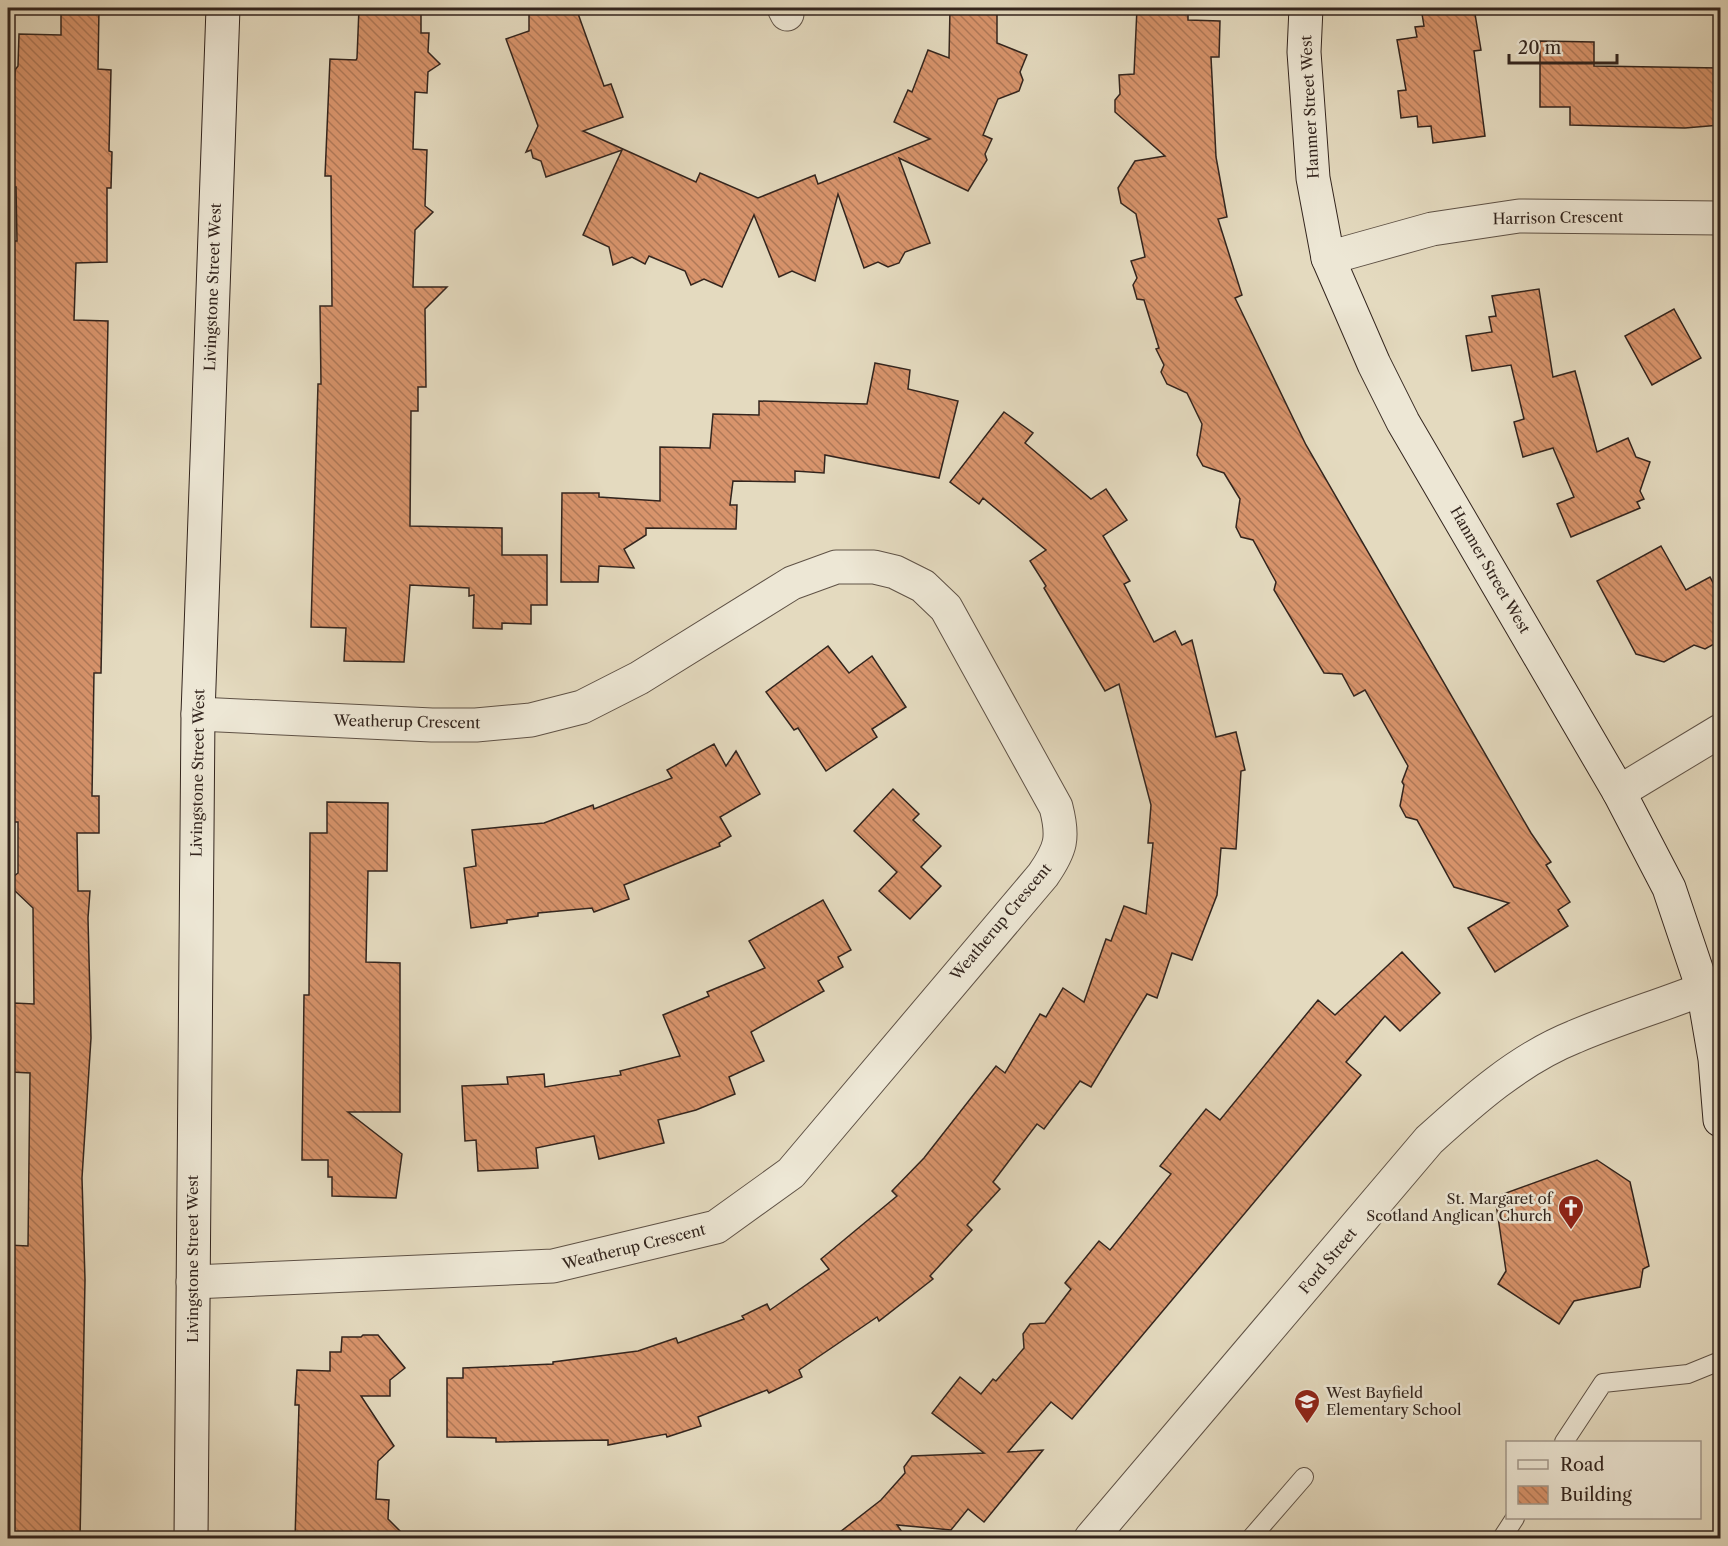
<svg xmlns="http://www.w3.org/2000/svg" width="1728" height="1546" viewBox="0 0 1728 1546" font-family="'Libre Caslon Text',serif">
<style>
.building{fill:url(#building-back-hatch);stroke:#33251e;stroke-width:1.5}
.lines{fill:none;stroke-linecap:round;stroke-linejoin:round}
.lane-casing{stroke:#5f5246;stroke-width:20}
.street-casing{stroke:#5f5246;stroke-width:35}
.secondary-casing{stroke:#33251e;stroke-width:35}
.lane{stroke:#ede7d5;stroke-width:18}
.street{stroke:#ede7d5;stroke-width:33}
.secondary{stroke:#ede7d5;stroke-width:33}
.labels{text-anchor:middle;stroke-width:5;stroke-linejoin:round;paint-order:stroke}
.street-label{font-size:15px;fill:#33251e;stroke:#ede7d5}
.poi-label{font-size:15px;fill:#33251e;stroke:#ede7d5;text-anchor:end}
</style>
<defs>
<pattern id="building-back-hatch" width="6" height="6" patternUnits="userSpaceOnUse" patternTransform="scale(1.5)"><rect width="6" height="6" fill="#d8946c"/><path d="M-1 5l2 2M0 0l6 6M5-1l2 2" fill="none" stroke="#b07958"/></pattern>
</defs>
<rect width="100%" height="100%" fill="#e4dabf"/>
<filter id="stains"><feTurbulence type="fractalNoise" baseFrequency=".00333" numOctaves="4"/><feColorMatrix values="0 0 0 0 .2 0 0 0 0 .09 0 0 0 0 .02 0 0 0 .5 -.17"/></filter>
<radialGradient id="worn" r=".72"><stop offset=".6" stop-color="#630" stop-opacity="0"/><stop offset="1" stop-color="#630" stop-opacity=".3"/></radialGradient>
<g class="building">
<path d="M61,8H99L98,69L111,70L109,151L112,152L111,188H107V262L76,263L74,320L108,321L101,673H94L92,796H99V833H77L78,891H90L88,918L91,1038L82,1178L85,1280L80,1539H8V1245L28,1246L30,1073L11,1072L14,1003L34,1004L33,908L14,890L13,877L18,873V822H8V332L12,319L13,241H17L16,187H13L14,86L15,70L18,66L19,34L61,35Z"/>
<path d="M359,8H421V33H429L428,52L440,64L428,72L427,93L415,92L413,149L427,150L425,206L433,212L415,230L413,287H447L425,309L426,387H418V411H411L410,526L502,528V555H547V605H531V624L502,623V629L473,628L474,595L469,596V588L410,585L404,662L344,661L346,628L311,627L318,384H321L320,306H332L331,176H325L330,59L356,60L357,58Z"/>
<path d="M529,8H576L604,86L611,84L623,117L583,131L696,182L700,173L758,198L815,175L818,184L930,139L894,122L908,90L912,92L928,50L949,58L950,8H997V43L1027,55L1020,72L1023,80L1019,91L998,99L983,135L992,139L985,154L987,160L968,191L899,158L930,243L905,252L899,263L888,267L878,262L864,268L838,194L815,281L792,271L779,277L754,215L722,287L704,279L691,285L685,271L649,256L645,264L632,257L613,265L609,247L583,235L622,150L546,177L541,161L533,158L531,150L526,152L538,126L506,39L529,31Z"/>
<path d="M1137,8H1188V20L1220,21L1219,57H1211L1216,157L1227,217L1218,219L1242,295L1235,298L1306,445L1531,833L1551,862L1546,865L1570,902L1558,910L1568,926L1495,972L1468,928L1509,903L1454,887L1417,820L1406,817L1400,806L1404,785L1402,782L1408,766L1365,690L1354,696L1342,674L1324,673L1274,590L1276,582L1253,540L1241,537L1236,527L1240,499L1224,473L1203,466L1197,455L1202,424L1187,393L1167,384L1161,372L1164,365L1156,349L1159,348L1144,300L1137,299L1133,285L1137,278L1131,261L1145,257L1136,214L1121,203L1118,188L1135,161L1165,156L1115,112V100L1120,94L1119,75L1134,74Z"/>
<path d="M1421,8H1474L1481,50L1474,51L1485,136L1433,143L1431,126L1418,127L1417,116L1401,118L1398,91L1406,90L1397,40L1417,37L1415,27L1424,26Z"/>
<path d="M1540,41L1594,42V66L1720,68V125L1685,128L1570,125V107H1540Z"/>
<path d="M1539,289L1553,377L1575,371L1597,452L1628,438L1636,457L1650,462L1640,491L1644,499L1637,502L1640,508L1571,537L1557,504L1574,497L1553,448L1523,457L1514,422L1524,419L1511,365L1472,371L1466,336L1492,332L1489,317L1496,316L1492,296Z"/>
<path d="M1674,309L1701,358L1652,385L1625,336Z"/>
<path d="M875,363L910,370L908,389L958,401L939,478L825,455L824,473L795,471V482L733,481L730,505H737L736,529L646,528V535L624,549L634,568L599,566L598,582H561L562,493H599V497L660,501V447L710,448L713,414L759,415V401L867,404Z"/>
<path d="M1004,412L1033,433L1025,443L1091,499L1106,489L1127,520L1103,536L1130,581L1124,584L1154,642L1175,631L1182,645L1192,640L1216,737L1236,732L1245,770L1241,771L1236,849L1221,848L1217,895L1192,960L1172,953L1157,998L1147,994L1091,1087L1080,1081L1044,1129L1037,1124L993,1182L1000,1189L967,1225L972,1230L930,1276L933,1279L879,1321L877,1317L799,1370L802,1377L769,1393L767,1390L698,1417L701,1426L667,1437L666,1434L608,1445V1440L496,1442V1438L447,1437V1378H463V1368L553,1364V1362L638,1351L676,1338L678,1343L744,1319L742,1316L767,1304L770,1310L829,1269L821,1259L897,1196L892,1191L924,1158L996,1066L1005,1073L1040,1014L1046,1017L1063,988L1084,1002L1106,939L1111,941L1124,906L1146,914L1153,843H1148L1151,805L1119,684L1105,691L1044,588L1046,586L1030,561L1046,550L983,498L979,504L950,482Z"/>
<path d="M1661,546L1686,590L1710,577L1720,596V628L1716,643L1705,649L1694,645L1664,662L1636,654L1597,581Z"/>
<path d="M828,646L849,673L872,656L906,707L872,729L877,737L826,771L798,728L794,730L766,692Z"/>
<path d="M714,744L726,766L736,751L760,794L720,817L731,836L719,843L720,846L624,885L629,899L594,912L592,908L538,913V916L507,920V923L471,928L464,868L476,866L472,830L544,823L593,805L594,809L672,778L667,770Z"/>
<path d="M893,789L919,814L913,820L941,846L921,867L941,886L910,919L879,891L897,872L854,831Z"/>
<path d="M327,802L388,803L387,871H368L366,962L400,963V1112H348L402,1154L396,1198L332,1196V1177H328V1160H302L304,995H309L310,833H327Z"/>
<path d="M823,900L851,950L838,957L843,967L818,981L824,991L751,1032L764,1061L729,1077L735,1094L696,1110L658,1120L664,1143L599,1159L594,1136L536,1148L538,1168L478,1171L476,1140L465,1141L462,1086L508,1084L507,1077L544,1074L545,1087L621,1075L620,1071L680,1056L663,1015L709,996L707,992L765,968L749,941Z"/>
<path d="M1402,952L1440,993L1400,1031L1385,1016L1346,1062L1361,1075L1072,1419L1051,1402L1008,1452L1043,1450L984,1522L968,1509L951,1530L897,1525L907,1539H831L881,1500L905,1473L904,1467L912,1456L984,1453L932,1413L960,1377L981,1394L993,1379L996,1381L1024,1348L1023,1334L1030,1324L1045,1323L1071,1289L1065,1283L1099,1241L1110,1250L1171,1174L1160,1166L1206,1109L1220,1120L1318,1000L1335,1015Z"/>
<path d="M1597,1160L1630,1182L1649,1266L1643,1269L1640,1287L1574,1301L1559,1324L1498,1284L1506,1271L1495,1197Z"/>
<path d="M363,1335H378L405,1368L390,1380V1396H361L394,1446L378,1461L376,1499L389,1500L388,1519L408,1539H295L299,1405H295L297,1370L330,1371V1352H341L342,1337H361Z"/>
</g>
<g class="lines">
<defs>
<g id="lane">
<path d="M1564,1442L1603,1383L1688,1374L1720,1361"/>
<path d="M1251,1538L1304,1477"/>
<path d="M1502,1538L1515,1518"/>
</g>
<g id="street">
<path d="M784,8L787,14"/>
<path d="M1328,258L1432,229L1519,216L1720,218"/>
<path d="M1619,792L1720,731"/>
<path d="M193,1282L553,1266L716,1227L791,1173L1043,875C1061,849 1064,838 1056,807L946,608L923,586L895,572L874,567H836L792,583L639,678L582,707L531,720L476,725H432L198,714"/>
<path d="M1091,1538L1429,1140C1472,1101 1519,1059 1574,1037C1616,1019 1660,1006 1703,989"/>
</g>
<g id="secondary">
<path d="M1306,8L1304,52L1313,178L1328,258L1374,364L1403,422L1619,792L1669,888L1703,989L1715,1059L1720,1120"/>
<path d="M191,1538L198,714L223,8"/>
</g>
</defs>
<use href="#lane" class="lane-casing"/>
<use href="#street" class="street-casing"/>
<use href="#secondary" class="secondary-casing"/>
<use href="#lane" class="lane"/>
<use href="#street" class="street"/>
<use href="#secondary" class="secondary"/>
</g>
<defs>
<symbol id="church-pin" viewBox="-11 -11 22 30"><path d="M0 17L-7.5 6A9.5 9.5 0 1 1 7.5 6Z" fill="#8f2418" stroke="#ede7d5"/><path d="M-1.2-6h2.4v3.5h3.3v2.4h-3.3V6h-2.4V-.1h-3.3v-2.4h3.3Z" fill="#fff"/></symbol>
<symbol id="school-pin" viewBox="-11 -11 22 30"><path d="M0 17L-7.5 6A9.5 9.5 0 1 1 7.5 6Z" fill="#8f2418" stroke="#ede7d5"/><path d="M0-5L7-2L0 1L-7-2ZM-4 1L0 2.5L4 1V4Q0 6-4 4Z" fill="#fff"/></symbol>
</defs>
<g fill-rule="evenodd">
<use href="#church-pin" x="1556" y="1193" width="30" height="40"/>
<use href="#school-pin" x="1292" y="1387" width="30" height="40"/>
</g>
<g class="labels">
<g class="street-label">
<text transform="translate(1310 107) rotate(-93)" y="5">Hanmer Street West</text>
<text transform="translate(1558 218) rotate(-1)" y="5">Harrison Crescent</text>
<text transform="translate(213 287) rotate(-88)" y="5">Livingstone Street West</text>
<text transform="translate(1490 570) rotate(60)" y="5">Hanmer Street West</text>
<text transform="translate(407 722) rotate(1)" y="5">Weatherup Crescent</text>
<text transform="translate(198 773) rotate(-89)" y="5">Livingstone Street West</text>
<text transform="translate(1001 922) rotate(-50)" y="5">Weatherup Crescent</text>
<text transform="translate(634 1247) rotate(-14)" y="5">Weatherup Crescent</text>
<text transform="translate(193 1259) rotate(-90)" y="5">Livingstone Street West</text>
<text transform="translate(1328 1261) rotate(-50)" y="5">Ford Street</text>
</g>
<g class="poi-label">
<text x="1552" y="1204">St. Margaret of<tspan x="1552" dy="17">Scotland Anglican Church</tspan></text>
<text x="1326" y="1398" text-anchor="start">West Bayfield<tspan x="1326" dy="17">Elementary School</tspan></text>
</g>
</g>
<rect width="1728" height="1546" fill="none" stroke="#e4dabf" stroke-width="30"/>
<rect x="9" y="9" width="1710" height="1528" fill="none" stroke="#33251e" stroke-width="3"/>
<rect x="15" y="15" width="1698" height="1516" fill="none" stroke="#33251e" stroke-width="1.5"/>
<rect x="1506" y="1441" width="195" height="78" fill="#ede7d5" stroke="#a3998c" stroke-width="1.5"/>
<rect x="1518" y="1460" width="30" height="9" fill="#ede7d5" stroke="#a3998c" stroke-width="1.5"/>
<text x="1560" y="1471" font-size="18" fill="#33251e">Road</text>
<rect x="1518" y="1486" width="30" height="18" fill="url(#building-back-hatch)" stroke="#a3998c" stroke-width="1.5"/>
<text x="1560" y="1501" font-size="18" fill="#33251e">Building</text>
<path d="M1509 54v9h108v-9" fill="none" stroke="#33251e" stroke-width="3"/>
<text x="1518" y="54" font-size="18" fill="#33251e" stroke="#ede7d5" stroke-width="4.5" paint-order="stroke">20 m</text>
<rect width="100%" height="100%" filter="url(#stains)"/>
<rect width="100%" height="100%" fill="url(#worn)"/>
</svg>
